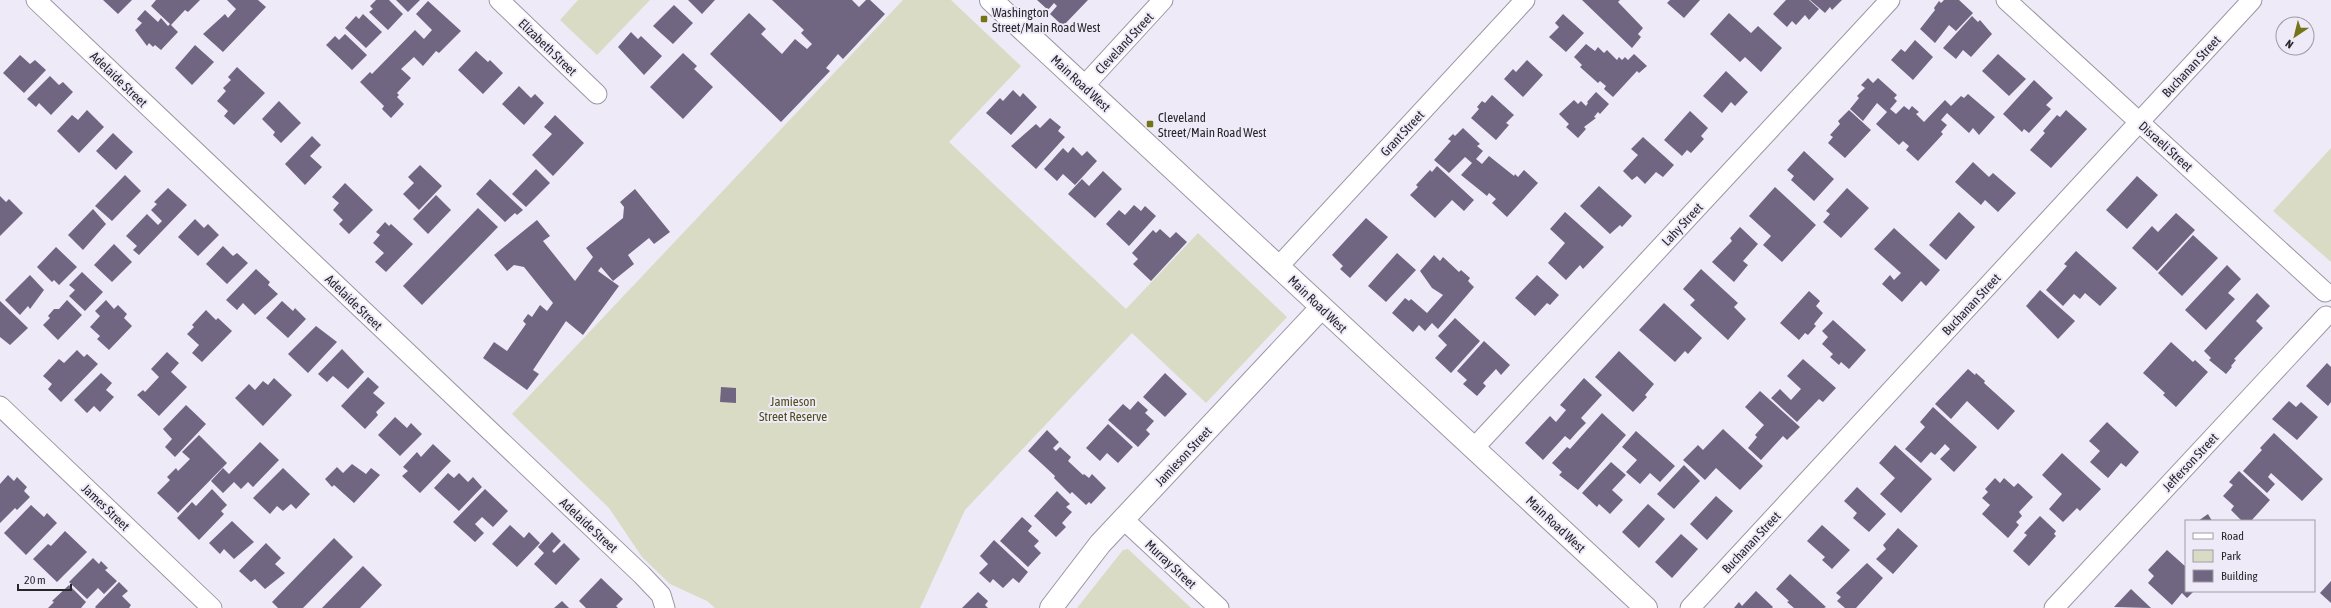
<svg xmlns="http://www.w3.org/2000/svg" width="2331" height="608" viewBox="0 0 2331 608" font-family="'Asap Condensed',sans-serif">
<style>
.green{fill:#dadbc4}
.building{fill:#716682}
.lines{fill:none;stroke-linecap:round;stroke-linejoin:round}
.minor-casing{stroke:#9b96a3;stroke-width:21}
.tertiary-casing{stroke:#9b96a3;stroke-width:24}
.secondary-casing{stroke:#9b96a3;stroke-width:24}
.minor{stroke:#fff;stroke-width:19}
.tertiary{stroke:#fff;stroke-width:22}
.secondary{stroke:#fff;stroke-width:22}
.poi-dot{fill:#747418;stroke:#efeaf8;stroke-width:1.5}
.labels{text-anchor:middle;stroke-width:4;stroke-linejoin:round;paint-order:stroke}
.poi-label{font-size:13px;fill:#29272c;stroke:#efeaf8;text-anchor:start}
.street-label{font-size:13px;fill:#29272c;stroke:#efeaf8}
.park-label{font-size:13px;fill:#504f19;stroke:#efeaf8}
</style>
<rect width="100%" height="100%" fill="#efeaf8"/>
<g class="green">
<path d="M578,0H650L597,55L560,20Z"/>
<path d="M903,0H951L1021,66L949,142L1126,309L1198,233L1287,317L1206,403L1132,333L965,510L920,608H715L707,601L670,584L642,557L609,508L512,414Z"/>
<path d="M2331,148V262L2273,211Z"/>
<path d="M1128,549L1191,608H1077L1123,550Z"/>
</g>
<g class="building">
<path d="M103,0H132L118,14Z"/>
<path d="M156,0H200L188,12L185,10L171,25L178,32L161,50L155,45L153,47L149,43L147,46L135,30L142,23L137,19L145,10L158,22L161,18L168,26L170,24L151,6Z"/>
<path d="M227,0H258L266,7L223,52L203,34L225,14L228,18L236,9Z"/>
<path d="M376,0H389L403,14L388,30L369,12L373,9L370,6Z"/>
<path d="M396,0H420L408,12Z"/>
<path d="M688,0H715L702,14Z"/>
<path d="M772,0H852L859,7L866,0H870L885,14L843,59L838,54L826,68L830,71L781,122L710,54L749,13L766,29L761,34L782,54L795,39L807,49L812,44L801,33L804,30Z"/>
<path d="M1037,0H1088L1063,26L1050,14L1057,6L1054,3L1048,10Z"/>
<path d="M1582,0H1620L1618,2L1643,28L1638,34L1641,37L1632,48Z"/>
<path d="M1670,0H1700L1684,18L1667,3Z"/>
<path d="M1786,0H1809L1819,9L1809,20L1805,15L1796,25L1792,21L1787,27L1773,14Z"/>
<path d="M1810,0H1842L1832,10L1830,7L1825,13Z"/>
<path d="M1944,0H1959L1973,13L1956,31L1949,25L1935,43L1920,29L1935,10L1934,8L1939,1L1941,3Z"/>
<path d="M428,1L461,31L439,53L436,51L423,66L414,57L401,69L411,78L397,93L399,95L397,97L404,104L391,118L382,109L384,106L360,82L370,72L372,74L415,30L424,39L432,30L416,14Z"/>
<path d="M674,5L693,23L673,44L653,26Z"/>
<path d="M1729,13L1751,33L1758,26L1782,48L1761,72L1745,57L1740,62L1710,34Z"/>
<path d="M363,14L382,32L366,48L345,28L356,16L359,19Z"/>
<path d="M1563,14L1584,33L1566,52L1549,37L1559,27L1555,23Z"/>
<path d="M1972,16L1978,22L1980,20L1992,34L1971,57L1963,50L1956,59L1943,48Z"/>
<path d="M631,32L638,39L641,36L662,56L644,75L618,47Z"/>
<path d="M345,34L367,55L352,70L326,45L335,36L339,40Z"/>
<path d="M1915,40L1933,57L1913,80L1891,60L1901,49L1905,52Z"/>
<path d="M1586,44L1595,51L1598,47L1604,53L1607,50L1617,60L1619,57L1622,60L1625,57L1628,60L1634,54L1647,66L1639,73L1637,71L1613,97L1604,89L1606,86L1600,81L1598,83L1580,67L1582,65L1574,57Z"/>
<path d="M195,45L214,62L192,85L175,68Z"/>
<path d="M476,51L488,62L490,60L503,73L483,94L458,70Z"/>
<path d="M683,53L697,66L694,69L713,87L683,119L650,87Z"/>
<path d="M1998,54L2026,79L2009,96L1982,71Z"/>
<path d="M20,55L30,64L35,60L46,70L24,93L3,73Z"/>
<path d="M1527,60L1543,75L1523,97L1504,79L1513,69L1516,72Z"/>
<path d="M237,67L265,93L234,125L224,116L228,111L217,101L226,91L223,88L231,80L228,77Z"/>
<path d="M1726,71L1748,92L1735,106L1731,102L1722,113L1703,96Z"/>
<path d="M50,76L59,85L63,82L73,92L51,115L39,103L36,107L27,99Z"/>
<path d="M1868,78L1873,83L1878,78L1897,95L1894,98L1897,101L1890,109L1896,114L1904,106L1909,110L1912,106L1919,112L1916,114L1924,122L1945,100L1951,106L1961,96L1964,98L1968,94L1995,117L1979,135L1973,128L1969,133L1947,113L1941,120L1947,125L1941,132L1943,134L1918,161L1906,150L1909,146L1903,141L1899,145L1876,124L1887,112L1877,103L1863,121L1850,109L1859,98L1857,96L1865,88L1861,85Z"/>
<path d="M2034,80L2053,98L2046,105L2051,109L2029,133L2024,129L2022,132L2003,114Z"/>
<path d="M519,86L531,98L535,94L544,103L524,125L502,104Z"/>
<path d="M1013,90L1020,97L1023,93L1037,107L1011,135L986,113L1000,98L1003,101Z"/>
<path d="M1596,92L1609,104L1600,114L1598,112L1594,117L1596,118L1584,127L1586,129L1578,138L1566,127L1569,124L1559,114L1574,100L1578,104L1581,101L1586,106L1588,103L1587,102Z"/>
<path d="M1492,95L1514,115L1506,123L1509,125L1496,140L1471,118L1479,109L1477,107L1482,101L1485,103Z"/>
<path d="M279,101L301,123L281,143L273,135L275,132L262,119Z"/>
<path d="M87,110L104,127L79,153L57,131L72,115L78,120Z"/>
<path d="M1849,110L1871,130L1845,158L1828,143L1833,137L1830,135L1840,124L1838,121Z"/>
<path d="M2066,110L2087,129L2051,168L2030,150L2045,133L2043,131L2057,115L2060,117Z"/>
<path d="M1690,111L1708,128L1701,136L1704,139L1691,153L1687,150L1682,156L1664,140Z"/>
<path d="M555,115L584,143L553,176L532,155L552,134L544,127Z"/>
<path d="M1050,118L1061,127L1058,131L1065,137L1036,169L1011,146L1036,124L1040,128Z"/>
<path d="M1463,128L1480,144L1477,146L1483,151L1476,159L1482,164L1489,156L1514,176L1515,174L1518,177L1524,170L1538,183L1507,217L1492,203L1496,199L1489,193L1487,196L1461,175L1472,163L1465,157L1449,173L1434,160L1451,141L1448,139L1453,134L1455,136Z"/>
<path d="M113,133L133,152L116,170L96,151Z"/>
<path d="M312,136L321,145L310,156L322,167L305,185L285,164Z"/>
<path d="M1643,137L1674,165L1663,177L1656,172L1645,184L1637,176L1632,180L1623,171L1638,155L1631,149Z"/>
<path d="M1073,147L1082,156L1087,151L1097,161L1075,185L1063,174L1057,181L1044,169L1063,148L1068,153Z"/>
<path d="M1804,151L1834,179L1814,201L1791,180L1794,176L1787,170Z"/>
<path d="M1973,162L1989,177L1993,173L2016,193L1998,212L1985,200L1981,205L1955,182Z"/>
<path d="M420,165L442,186L419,210L403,194L414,183L408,177Z"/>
<path d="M1437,166L1474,200L1464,211L1452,200L1435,218L1410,195L1418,187L1416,185L1430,170L1432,172Z"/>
<path d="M536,169L550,183L526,207L512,194Z"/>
<path d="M1103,171L1122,189L1095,218L1068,194L1082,179L1089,186Z"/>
<path d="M125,175L141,191L112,221L95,206Z"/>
<path d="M2137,176L2158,195L2127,229L2106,210Z"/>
<path d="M490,179L523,210L517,215L515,213L505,222L476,194Z"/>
<path d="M345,183L373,210L349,234L339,224L343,220L333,210L339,203L332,197Z"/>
<path d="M1599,186L1632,216L1622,227L1620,225L1610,234L1580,206Z"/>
<path d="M1775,187L1816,225L1782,262L1763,245L1771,236L1749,216Z"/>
<path d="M168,188L187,205L139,255L133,250L137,246L126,236L147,214L158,225L162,221L151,210L157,204L154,202Z"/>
<path d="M1847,188L1869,208L1841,238L1823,222L1830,214L1826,211Z"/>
<path d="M635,189L670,232L654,244L649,238L628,255L634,264L613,281L601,267L598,271L619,286L583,335L566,321L533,370L539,374L527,390L483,358L494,342L507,351L526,324L523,321L528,314L532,317L540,305L547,311L553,303L524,267L514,265L507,271L494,255L537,220L550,236L543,241L575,281L593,257L586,248L623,218L624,207L620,202Z"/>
<path d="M436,195L451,210L428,234L413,219Z"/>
<path d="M0,196L6,202L9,199L23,213L0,236Z"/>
<path d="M1134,205L1141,211L1145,206L1156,216L1129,246L1106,224L1119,210L1125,215Z"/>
<path d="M478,208L498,227L422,305L403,286Z"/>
<path d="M93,209L106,224L83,250L68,235Z"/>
<path d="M1565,212L1604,247L1583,269L1580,265L1566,280L1548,263L1565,243L1550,229Z"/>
<path d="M1959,212L1975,227L1946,260L1929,245Z"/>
<path d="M2176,213L2195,230L2157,271L2132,248L2152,226L2158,232Z"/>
<path d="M1366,218L1388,237L1350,278L1340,269L1343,266L1332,255Z"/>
<path d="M195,219L204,228L208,224L219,235L198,256L178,237Z"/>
<path d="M385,222L389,226L391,224L413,244L386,272L375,262L384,253L373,243L380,235L376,232Z"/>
<path d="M1740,227L1758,244L1743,261L1748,265L1734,282L1712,262L1732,241L1730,238Z"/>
<path d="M1894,228L1940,270L1926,286L1921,281L1902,302L1882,284L1890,275L1894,280L1901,273L1874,249Z"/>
<path d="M1160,229L1170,238L1176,232L1187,242L1151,281L1133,264L1138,259L1132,253L1153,230L1156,233Z"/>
<path d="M2193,235L2218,258L2182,296L2158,273Z"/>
<path d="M114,244L132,262L112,282L94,265Z"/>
<path d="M223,246L233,256L237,253L248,263L227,284L206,264Z"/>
<path d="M56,247L77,267L59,285L54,280L52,282L37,267Z"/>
<path d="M2076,251L2117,288L2100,306L2085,293L2080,299L2074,294L2063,306L2046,290L2067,266L2064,264Z"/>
<path d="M1397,253L1416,270L1386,302L1368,286Z"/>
<path d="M1434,255L1440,261L1443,257L1459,272L1461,270L1470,278L1468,281L1474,287L1438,329L1432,323L1425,331L1419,325L1413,332L1392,313L1405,298L1409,301L1411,299L1427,313L1443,295L1432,288L1420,271Z"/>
<path d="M2227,265L2241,279L2228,293L2235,299L2206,330L2185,310Z"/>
<path d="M256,269L270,282L268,285L278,294L255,315L243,303L237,310L226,300Z"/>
<path d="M1701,269L1738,303L1734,307L1746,319L1728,340L1690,305L1695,300L1683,289Z"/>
<path d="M82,272L103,292L85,311L69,296L75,290L69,285Z"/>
<path d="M30,275L44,290L30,309L28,306L20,315L5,300Z"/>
<path d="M1537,275L1559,295L1550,305L1547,303L1535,316L1515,298Z"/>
<path d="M2040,290L2075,321L2058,339L2026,306Z"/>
<path d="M1809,291L1820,301L1816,306L1823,313L1814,324L1816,326L1808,335L1805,333L1799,340L1780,323Z"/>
<path d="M2257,293L2270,306L2256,321L2263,328L2234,359L2236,360L2231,366L2232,367L2226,374L2209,360L2211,358L2204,351Z"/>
<path d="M67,300L82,315L58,340L43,325L50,318L48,316L54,309H59Z"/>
<path d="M106,300L114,309L118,305L127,314L124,318L132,326L109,350L97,339L100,336L90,327L100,316L95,311Z"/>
<path d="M0,301L28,328L10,345L0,337Z"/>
<path d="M282,301L293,311L295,308L306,319L288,338L266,318Z"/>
<path d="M1664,303L1702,338L1688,354L1685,351L1675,362L1639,330Z"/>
<path d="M206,310L216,320L218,318L232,331L202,362L192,353L199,345L187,334L194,327L192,325Z"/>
<path d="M1455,318L1480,341L1451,373L1435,358L1447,345L1438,336Z"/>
<path d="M1833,320L1866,350L1849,369L1841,362L1839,365L1830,357L1833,354L1822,344L1828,337L1822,331Z"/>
<path d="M316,326L337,342L308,373L288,354Z"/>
<path d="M1484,341L1510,365L1501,375L1496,369L1483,383L1486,386L1477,396L1463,384L1467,380L1457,371Z"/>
<path d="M2171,342L2193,362L2195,360L2208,372L2176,407L2163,395L2165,393L2143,373Z"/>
<path d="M342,349L364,372L348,389L333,376L327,382L318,374Z"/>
<path d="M77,350L84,357L87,354L98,364L61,402L48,389L52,384L43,376L59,359L64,363Z"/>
<path d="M1619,351L1654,384L1645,395L1647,397L1633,412L1595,377Z"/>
<path d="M167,352L179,363L171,372L187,387L159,416L137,395L143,390L145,392L159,377L151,369Z"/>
<path d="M1803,359L1836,388L1823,402L1819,399L1797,422L1771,398L1780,389L1791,400L1801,389L1787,376Z"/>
<path d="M2327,363L2331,367V402L2328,406L2306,386Z"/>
<path d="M1968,369L1975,375L1976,373L1985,381L1984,383L2015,411L1998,430L1967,401L1951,419L1935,404Z"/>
<path d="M101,373L112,383L106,390L114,397L100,412L94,406L87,413L74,400Z"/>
<path d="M1165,373L1187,394L1165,417L1143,397Z"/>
<path d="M368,377L379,387L373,393L385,403L376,412L378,415L365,429L341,406Z"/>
<path d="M274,378L292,395L263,426L235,398L249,384L255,390L263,381L268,385Z"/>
<path d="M1584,378L1602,395L1581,418L1586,423L1578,431L1570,440L1565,436L1543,460L1525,443L1550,416L1556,422L1566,410L1560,405Z"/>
<path d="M721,387L736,388V403L720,402Z"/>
<path d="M1760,391L1800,427L1787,440L1783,436L1761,460L1748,448L1757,437L1755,435L1764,425L1745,407Z"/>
<path d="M1138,401L1148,410L1145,413L1154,421L1146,430L1150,434L1138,447L1108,420L1123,404L1130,410Z"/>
<path d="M2289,401L2296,407L2301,402L2318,417L2297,440L2272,419Z"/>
<path d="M186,405L206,424L175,457L165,447L172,439L163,429Z"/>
<path d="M1933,407L1977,447L1954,472L1940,459L1950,449L1945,444L1935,455L1931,452L1921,463L1905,449L1925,427L1920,422Z"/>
<path d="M1602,413L1626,435L1578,490L1559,475L1562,472L1552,463L1567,447L1570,449Z"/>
<path d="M395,417L407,428L411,423L422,434L400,456L378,435Z"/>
<path d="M2107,422L2139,452L2126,467L2121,463L2108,478L2090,462L2100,451L2089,441Z"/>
<path d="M1108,424L1133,447L1118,463L1107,453L1100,461L1086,448Z"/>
<path d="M1723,429L1763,466L1740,490L1716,468L1705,480L1683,460L1698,445L1703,450Z"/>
<path d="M1047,430L1059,442L1053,448L1056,451L1060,447L1071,457L1068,461L1083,475L1084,474L1089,478L1092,474L1106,488L1091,504L1089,502L1086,505L1072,492L1070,494L1054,478L1055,476L1028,451Z"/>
<path d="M1636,431L1675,466L1660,482L1650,473L1640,484L1626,472L1637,460L1622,447Z"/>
<path d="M2274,433L2323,479L2302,501L2271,473L2268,477L2275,484L2267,493L2243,471L2262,450L2260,448Z"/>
<path d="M199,435L227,463L178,513L157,493L170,480L167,477L176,468L178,471L190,459L182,452Z"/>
<path d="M260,442L279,460L253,487L248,482L241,489L234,482L223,493L211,481L223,468L229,474Z"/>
<path d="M433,444L451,461L420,493L402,476L408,471L403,467L417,452L421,457Z"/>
<path d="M1895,445L1932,479L1901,513L1880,494L1895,478L1879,463Z"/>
<path d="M2062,453L2101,489L2080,511L2077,508L2063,522L2049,509L2062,494L2042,475Z"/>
<path d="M1611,462L1626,475L1612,490L1623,500L1610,514L1599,504L1597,507L1582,493Z"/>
<path d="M352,464L366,474L371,468L380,475L354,503L334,485L332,487L325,479L337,467L343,473Z"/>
<path d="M1684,465L1700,481L1674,509L1657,494Z"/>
<path d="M283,468L310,494L296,509L291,504L283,511L277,506L270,514L253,498Z"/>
<path d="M2239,471L2270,500L2251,521H2242L2231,510L2234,506L2223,496L2233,485L2229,482Z"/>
<path d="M448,473L454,478L459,473L468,482L473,477L482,487L459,511L434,488Z"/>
<path d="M8,475L14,481L17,477L27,487L24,491L30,497L17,510L15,508L0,523V484Z"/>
<path d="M1995,478L2000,483L2004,478L2014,487L2018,483L2033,497L2019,512L2022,516L2016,522L2019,525L2008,538L1982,514L1990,505L1982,498L1988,492L1985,489Z"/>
<path d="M1857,487L1886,514L1869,532L1853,518L1857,513L1844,501Z"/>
<path d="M212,489L227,505L221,511L224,514L199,540L177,518L192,502L196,506Z"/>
<path d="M485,489L508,511L493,527L482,517L475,524L484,533L475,542L453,522Z"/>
<path d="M1057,491L1070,504L1066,507L1072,512L1062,523L1066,527L1056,537L1034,516Z"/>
<path d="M1716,496L1733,511L1707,540L1690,524Z"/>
<path d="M1648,504L1665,519L1639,548L1622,532Z"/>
<path d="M31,505L44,517L47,513L57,523L26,555L4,533Z"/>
<path d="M2208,514L2212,521H2198Z"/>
<path d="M2040,516L2056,531L2054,534L2056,536L2029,566L2013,551L2027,535L2024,533Z"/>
<path d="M1022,517L1032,526L1028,531L1039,541L1034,546L1041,553L1028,567L1000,541Z"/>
<path d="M232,521L254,542L234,559L224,549L220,554L209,543Z"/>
<path d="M510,525L524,538L529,532L540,543L517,567L492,544Z"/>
<path d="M1822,525L1850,550L1832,569L1822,560L1825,557L1807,541Z"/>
<path d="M1898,528L1918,546L1893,574L1876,559L1886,549L1883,545Z"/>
<path d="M65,531L87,552L57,582L33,559L48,544L51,546Z"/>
<path d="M552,532L561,541L552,551L554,553L564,543L580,559L556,585L534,564L544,553L538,547Z"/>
<path d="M1681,534L1698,549L1672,578L1655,562Z"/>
<path d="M334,538L353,557L303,608H278L272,602Z"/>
<path d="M994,540L1028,572L1019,583L1013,578L1003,588L993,579L990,583L979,573L988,564L980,556Z"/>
<path d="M266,543L281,558L275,564L285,573L265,589L255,579L251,582L239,571Z"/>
<path d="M2167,550L2186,567V591H2194L2187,598L2182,593L2172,605L2148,583L2154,576L2148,570Z"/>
<path d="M93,558L99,564L101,561L108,568L105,570L117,581L104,594L98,588L87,599L69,582Z"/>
<path d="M1867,563L1883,578L1856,608H1845L1837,601L1841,597L1836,593Z"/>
<path d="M363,566L382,585L360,608H322Z"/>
<path d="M1790,574L1826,607L1824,608H1794L1787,602L1789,601L1776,589Z"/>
<path d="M601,578L623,599L616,606L618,608H586L579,601Z"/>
<path d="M2331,581V603L2320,593Z"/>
<path d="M119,582L128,591L122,596L131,605L129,608H96L95,607Z"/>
<path d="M69,585L86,602L81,608H48L54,602L52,601Z"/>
<path d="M2131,589L2151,608L2114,607Z"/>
<path d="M1756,591L1773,607L1772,608H1734L1739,602L1742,606Z"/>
<path d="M978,592L988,601L985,605L988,608H962Z"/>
<path d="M562,601L569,608H554Z"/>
</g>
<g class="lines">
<defs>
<g id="minor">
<path d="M36,0L642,575L661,595L665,608"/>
<path d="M499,0L597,94"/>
<path d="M2006,0L2325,292"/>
<path d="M1084,86L1163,0"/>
<path d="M1278,267L1525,0"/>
<path d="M0,406L212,608"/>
<path d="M1474,448L1890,0"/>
<path d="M1123,519L1219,608"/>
<path d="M1690,608L2252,0"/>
<path d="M2054,608L2326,316"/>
</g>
<path id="tertiary" d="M1051,608L1100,544L1321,308"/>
<path id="secondary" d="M991,0L1646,608"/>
</defs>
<use href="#minor" class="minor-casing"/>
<use href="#tertiary" class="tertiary-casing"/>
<use href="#secondary" class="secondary-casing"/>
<use href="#minor" class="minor"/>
<use href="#tertiary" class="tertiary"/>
<use href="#secondary" class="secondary"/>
</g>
<g class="poi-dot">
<rect x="980" y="15" width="8" height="8" rx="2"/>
<rect x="1146" y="120" width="8" height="8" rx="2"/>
</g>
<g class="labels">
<g class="poi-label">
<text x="992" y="17">Washington<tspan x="992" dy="15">Street/Main Road West</tspan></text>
<text x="1158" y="122">Cleveland<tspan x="1158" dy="15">Street/Main Road West</tspan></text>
</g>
<g class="street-label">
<text transform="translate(1124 43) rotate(-47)" y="5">Cleveland Street</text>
<text transform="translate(548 47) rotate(44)" y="5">Elizabeth Street</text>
<text transform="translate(2191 66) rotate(-47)" y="5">Buchanan Street</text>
<text transform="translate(119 79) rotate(44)" y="5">Adelaide Street</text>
<text transform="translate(1081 83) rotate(43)" y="5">Main Road West</text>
<text transform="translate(1402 133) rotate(-47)" y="5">Grant Street</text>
<text transform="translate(2166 146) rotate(42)" y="5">Disraeli Street</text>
<text transform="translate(1682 224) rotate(-47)" y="5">Lahy Street</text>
<text transform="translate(354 302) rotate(44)" y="5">Adelaide Street</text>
<text transform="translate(1318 304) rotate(44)" y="5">Main Road West</text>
<text transform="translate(1971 304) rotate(-47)" y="5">Buchanan Street</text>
<text transform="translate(1183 456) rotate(-47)" y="5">Jamieson Street</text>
<text transform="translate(2190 462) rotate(-47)" y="5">Jefferson Street</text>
<text transform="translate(106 507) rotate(44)" y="5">James Street</text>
<text transform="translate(1556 524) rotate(43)" y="5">Main Road West</text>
<text transform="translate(589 525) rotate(43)" y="5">Adelaide Street</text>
<text transform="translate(1751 542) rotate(-47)" y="5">Buchanan Street</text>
<text transform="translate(1171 564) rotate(43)" y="5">Murray Street</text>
</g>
<g class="park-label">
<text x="793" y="406">Jamieson<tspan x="793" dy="15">Street Reserve</tspan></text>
</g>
</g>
<rect x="2185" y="520" width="130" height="72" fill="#efeaf8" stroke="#a09ca6"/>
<rect x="2193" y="533" width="20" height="6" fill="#ffffff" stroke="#a09ca6"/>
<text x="2221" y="540" font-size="12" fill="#29272c">Road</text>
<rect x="2193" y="550" width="20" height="12" fill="#dadbc4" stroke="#a09ca6"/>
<text x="2221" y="560" font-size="12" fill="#29272c">Park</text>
<rect x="2193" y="570" width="20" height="12" fill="#716682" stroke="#a09ca6"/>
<text x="2221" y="580" font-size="12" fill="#29272c">Building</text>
<g transform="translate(2295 36) rotate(215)"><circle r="19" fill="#efeaf8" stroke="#a09ca6"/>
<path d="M0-3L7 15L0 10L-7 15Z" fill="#747418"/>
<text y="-6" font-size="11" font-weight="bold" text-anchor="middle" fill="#29272c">N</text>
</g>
<path d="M18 584v6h53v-6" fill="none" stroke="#29272c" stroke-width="2"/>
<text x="24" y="584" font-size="12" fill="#29272c" stroke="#efeaf8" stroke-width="3" paint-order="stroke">20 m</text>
</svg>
